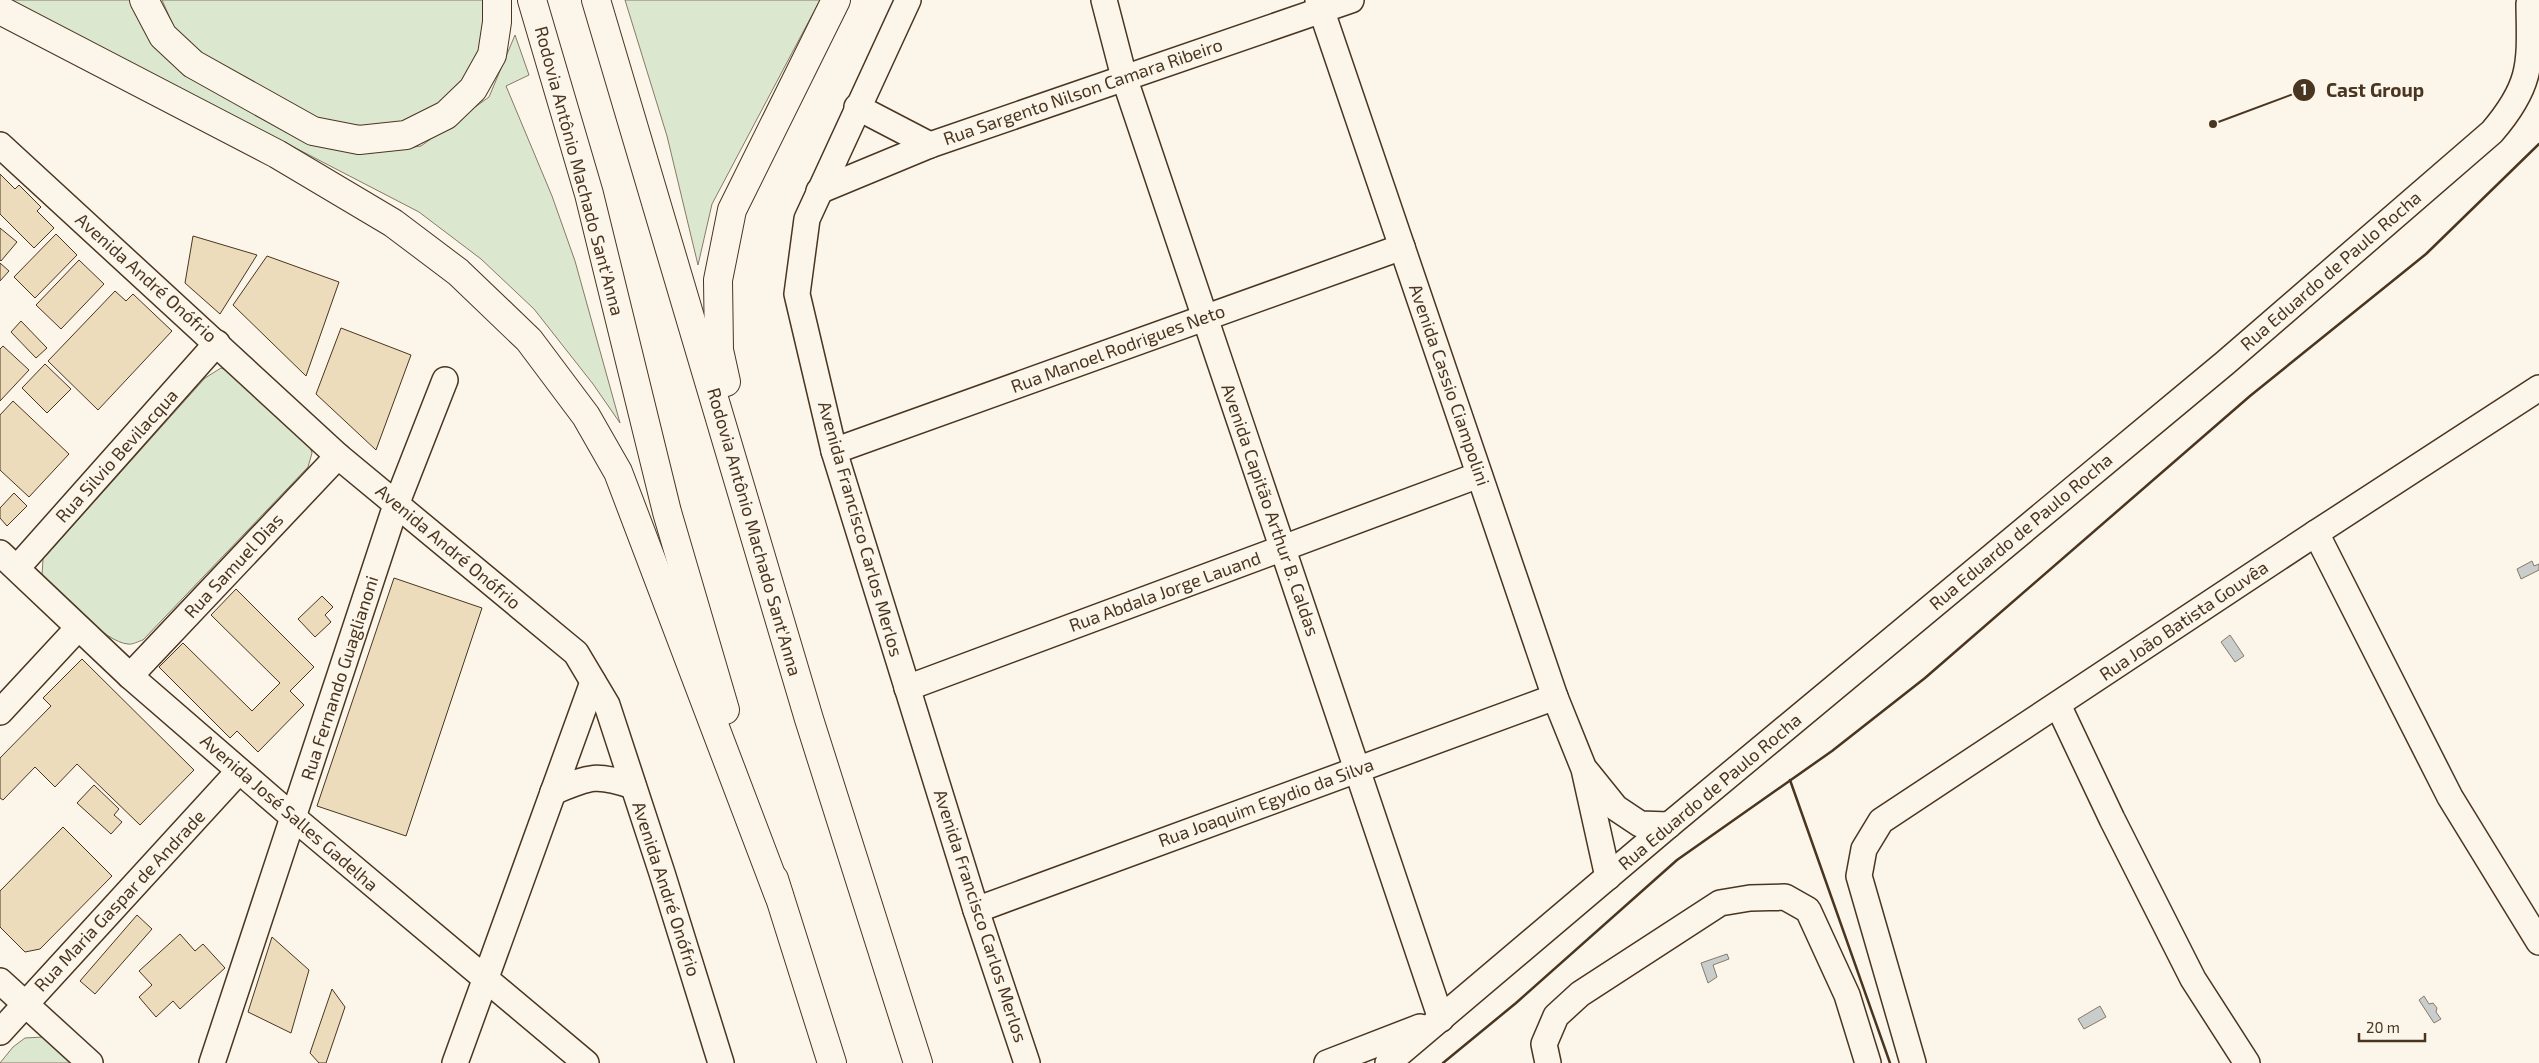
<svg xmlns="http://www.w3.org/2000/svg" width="2539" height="1063" viewBox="0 0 2539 1063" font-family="'Exo 2',sans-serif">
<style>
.green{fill:#dce7d0;stroke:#887966}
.water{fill:#c9cecd;stroke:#887966}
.building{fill:#ecdcbc;stroke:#4a3520}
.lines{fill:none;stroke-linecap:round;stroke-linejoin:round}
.minor-casing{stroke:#4a3520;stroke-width:28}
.highway-casing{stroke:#4a3520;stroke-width:30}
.minor{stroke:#fbf6e9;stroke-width:25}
.highway{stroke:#fbf6e9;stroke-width:28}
.wall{stroke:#4a3520;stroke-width:2.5}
.labels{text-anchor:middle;stroke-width:4;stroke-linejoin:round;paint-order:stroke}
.street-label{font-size:18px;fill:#4a3520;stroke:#fbf6e9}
.leader{fill:none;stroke:#4a3520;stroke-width:2}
.callout-dot{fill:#4a3520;stroke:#fbf6e9;stroke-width:2}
.mark-label{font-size:15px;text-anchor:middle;font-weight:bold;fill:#fff}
.callout-label{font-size:19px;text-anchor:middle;font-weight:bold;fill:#4a3520;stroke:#fbf6e9;stroke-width:4;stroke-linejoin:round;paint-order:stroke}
</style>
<rect width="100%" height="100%" fill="#fbf6e9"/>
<g class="green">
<path d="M10,0H131L184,68L331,149L370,153L421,146L489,97L515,35L529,75L506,86L552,196L575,261L620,423L593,384L534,309L481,259L419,212Z"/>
<path d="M162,0H489V28L471,79L442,106L402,125L366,131L325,121L265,96L205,62L178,36Z"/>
<path d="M625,0H820L712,204L698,265L667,136Z"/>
<path d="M221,368L239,375L307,438L312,453L308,467L143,640C139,641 132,645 128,644C106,643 57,593 42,576L43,559L205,378Z"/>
<path d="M43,1037L73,1063H0L13,1047L25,1038Z"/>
</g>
<g class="water">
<path d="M2532,561L2534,566L2539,564V570L2521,579L2517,569Z"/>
<path d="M2230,635L2244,656L2235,662L2221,642Z"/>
<path d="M1727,954L1729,959L1713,965L1717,977L1708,983L1701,963Z"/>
<path d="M2424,996L2429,1004L2433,1003L2437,1008L2436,1012L2441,1019L2434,1023L2419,1000Z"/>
<path d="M2100,1006L2106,1017L2084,1029L2078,1019Z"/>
</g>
<g class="building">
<path d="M0,174L15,189L19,185L41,207L37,211L54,228L34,248L0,214Z"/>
<path d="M0,228L17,242L1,261L0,260Z"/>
<path d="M56,234L77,255L35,298L14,277Z"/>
<path d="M193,236L257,255L220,314L185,283Z"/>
<path d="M267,256L339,282L306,376L233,305Z"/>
<path d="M79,260L104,284L61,329L36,305Z"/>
<path d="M0,263L9,271L0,281Z"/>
<path d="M115,291L126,301L133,294L172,331L98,410L48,361Z"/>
<path d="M21,321L47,348L36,358L11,332Z"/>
<path d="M341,328L411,355L376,450L316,394Z"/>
<path d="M3,346L29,370L0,401V349Z"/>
<path d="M45,364L71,389L47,413L22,388Z"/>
<path d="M13,401L69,454L29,497L0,470V415Z"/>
<path d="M14,493L27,506L7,526L0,518V508Z"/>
<path d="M394,578L482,608L406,836L317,806Z"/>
<path d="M236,589L314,667L290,691L304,705L258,752L237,731L230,738L159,667L183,643L252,711L280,683L211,615Z"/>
<path d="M322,596L333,607L325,615L331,622L315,637L298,619Z"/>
<path d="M82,659L194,770L140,825L77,764L55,787L35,767L3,800L0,798V758L51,706L43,698Z"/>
<path d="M94,785L119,809L114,815L122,822L111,834L77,803Z"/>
<path d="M63,827L112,876L40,949L25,952L0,927V891Z"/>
<path d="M137,915L152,929L95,994L80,981Z"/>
<path d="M180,934L195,951L203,944L225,968L180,1009L173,1001L156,1017L139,997L152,985L139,971Z"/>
<path d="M272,937L309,970L291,1033L248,1012Z"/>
<path d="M332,989L345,1007L326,1063H319L310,1053Z"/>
</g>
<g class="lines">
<defs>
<g id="minor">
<path d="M908,0L807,219L797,294L834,451L976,910L1027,1063"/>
<path d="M1104,0L1124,77L1441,1019"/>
<path d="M1318,0L1555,697L1584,769L1608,877"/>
<path d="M857,107L930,145"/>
<path d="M0,145L338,456L576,653L607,705L662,873L721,1063"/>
<path d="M819,191L930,145L1351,0"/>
<path d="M834,451L1402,247"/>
<path d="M2316,533L2450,797L2539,942"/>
<path d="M0,553L130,676L294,818L586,1063"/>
<path d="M17,568L217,343"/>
<path d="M130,676L338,456"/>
<path d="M907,688L1479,475"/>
<path d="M2058,705L2112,819L2193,979L2247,1063"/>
<path d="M0,712L78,628"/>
<path d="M1587,772L1616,808L1640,824L1669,825"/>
<path d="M553,792C589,777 595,773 633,786"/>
<path d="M976,910L1555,697"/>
<path d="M0,981L90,1063"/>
<path d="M0,1032L239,771"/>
<path d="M212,1063L396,505L445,380"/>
<path d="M455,1063L593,682"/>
<path d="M1327,1063L1420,1027"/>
<path d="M1388,1063L1669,825L2225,363L2492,132C2533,84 2530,63 2529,4"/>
<path d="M1548,1063L1544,1044L1556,1016L1580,994L1720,903L1750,898L1785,897L1808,910L1847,995L1868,1063"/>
<path d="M1913,1063L1859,876L1864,849L1881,821L2316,533L2539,388"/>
</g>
<g id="highway">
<path d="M144,0L163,36L193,64L313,131L359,140L406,135L446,115L473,89L492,55L497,22V0"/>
<path d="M532,0L589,194L667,512L725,710"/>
<path d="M596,0L809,719L918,1063"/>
<path d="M0,10L277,154L393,223L458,272L529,340L586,416L618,472L779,896"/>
<path d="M726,382L719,350L718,280L732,210L836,0"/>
<path d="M774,879L832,1063"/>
</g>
</defs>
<use href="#minor" class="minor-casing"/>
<use href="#highway" class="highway-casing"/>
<use href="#minor" class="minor"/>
<use href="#highway" class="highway"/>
<g class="wall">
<path d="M1790,780L1890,1063"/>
<path d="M1443,1063L1516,1003L1677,860L1832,751L1925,678L2250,396L2426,254L2539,144"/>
</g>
</g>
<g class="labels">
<g class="street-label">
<text transform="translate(1083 92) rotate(-19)" y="6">Rua Sargento Nilson Camara Ribeiro</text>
<text transform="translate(579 171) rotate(75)" y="6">Rodovia Antônio Machado Sant'Anna</text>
<text transform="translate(2331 271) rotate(-41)" y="6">Rua Eduardo de Paulo Rocha</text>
<text transform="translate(146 278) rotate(42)" y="6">Avenida André Onófrio</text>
<text transform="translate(1118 349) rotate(-20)" y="6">Rua Manoel Rodrigues Neto</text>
<text transform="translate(1449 385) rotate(71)" y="6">Avenida Cassio Ciampolini</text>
<text transform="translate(117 456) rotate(-48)" y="6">Rua Silvio Bevilacqua</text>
<text transform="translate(1270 510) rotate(71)" y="6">Avenida Capitão Arthur B. Caldas</text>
<text transform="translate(860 529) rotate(74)" y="6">Avenida Francisco Carlos Merlos</text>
<text transform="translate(754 532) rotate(74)" y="6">Rodovia Antônio Machado Sant'Anna</text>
<text transform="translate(2021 532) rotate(-40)" y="6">Rua Eduardo de Paulo Rocha</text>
<text transform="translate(448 547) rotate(40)" y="6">Avenida André Onófrio</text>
<text transform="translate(234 566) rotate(-47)" y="6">Rua Samuel Dias</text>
<text transform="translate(1165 592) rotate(-20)" y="6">Rua Abdala Jorge Lauand</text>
<text transform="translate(2184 621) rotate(-34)" y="6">Rua João Batista Gouvêa</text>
<text transform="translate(340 678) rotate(-72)" y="6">Rua Fernando Guaglianoni</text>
<text transform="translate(1710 792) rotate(-40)" y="6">Rua Eduardo de Paulo Rocha</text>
<text transform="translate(1266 803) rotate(-20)" y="6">Rua Joaquim Egydio da Silva</text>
<text transform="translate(289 813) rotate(41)" y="6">Avenida José Salles Gadelha</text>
<text transform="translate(666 889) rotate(72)" y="6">Avenida André Onófrio</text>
<text transform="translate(120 901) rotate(-47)" y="6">Rua Maria Gaspar de Andrade</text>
<text transform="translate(980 916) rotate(72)" y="6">Avenida Francisco Carlos Merlos</text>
</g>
</g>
<path class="leader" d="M2213 124L2304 90"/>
<g class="callout-dot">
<circle cx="2213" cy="124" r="5"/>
<circle cx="2304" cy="90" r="12"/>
</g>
<g class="mark-label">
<text x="2304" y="95">1</text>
</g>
<g class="callout-label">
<text x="2375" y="97">Cast Group</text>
</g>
<path d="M2359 1033v8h66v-8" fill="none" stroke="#4a3520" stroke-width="2.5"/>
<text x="2366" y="1033" font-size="15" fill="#4a3520" stroke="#fbf6e9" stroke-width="4" paint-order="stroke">20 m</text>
</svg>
